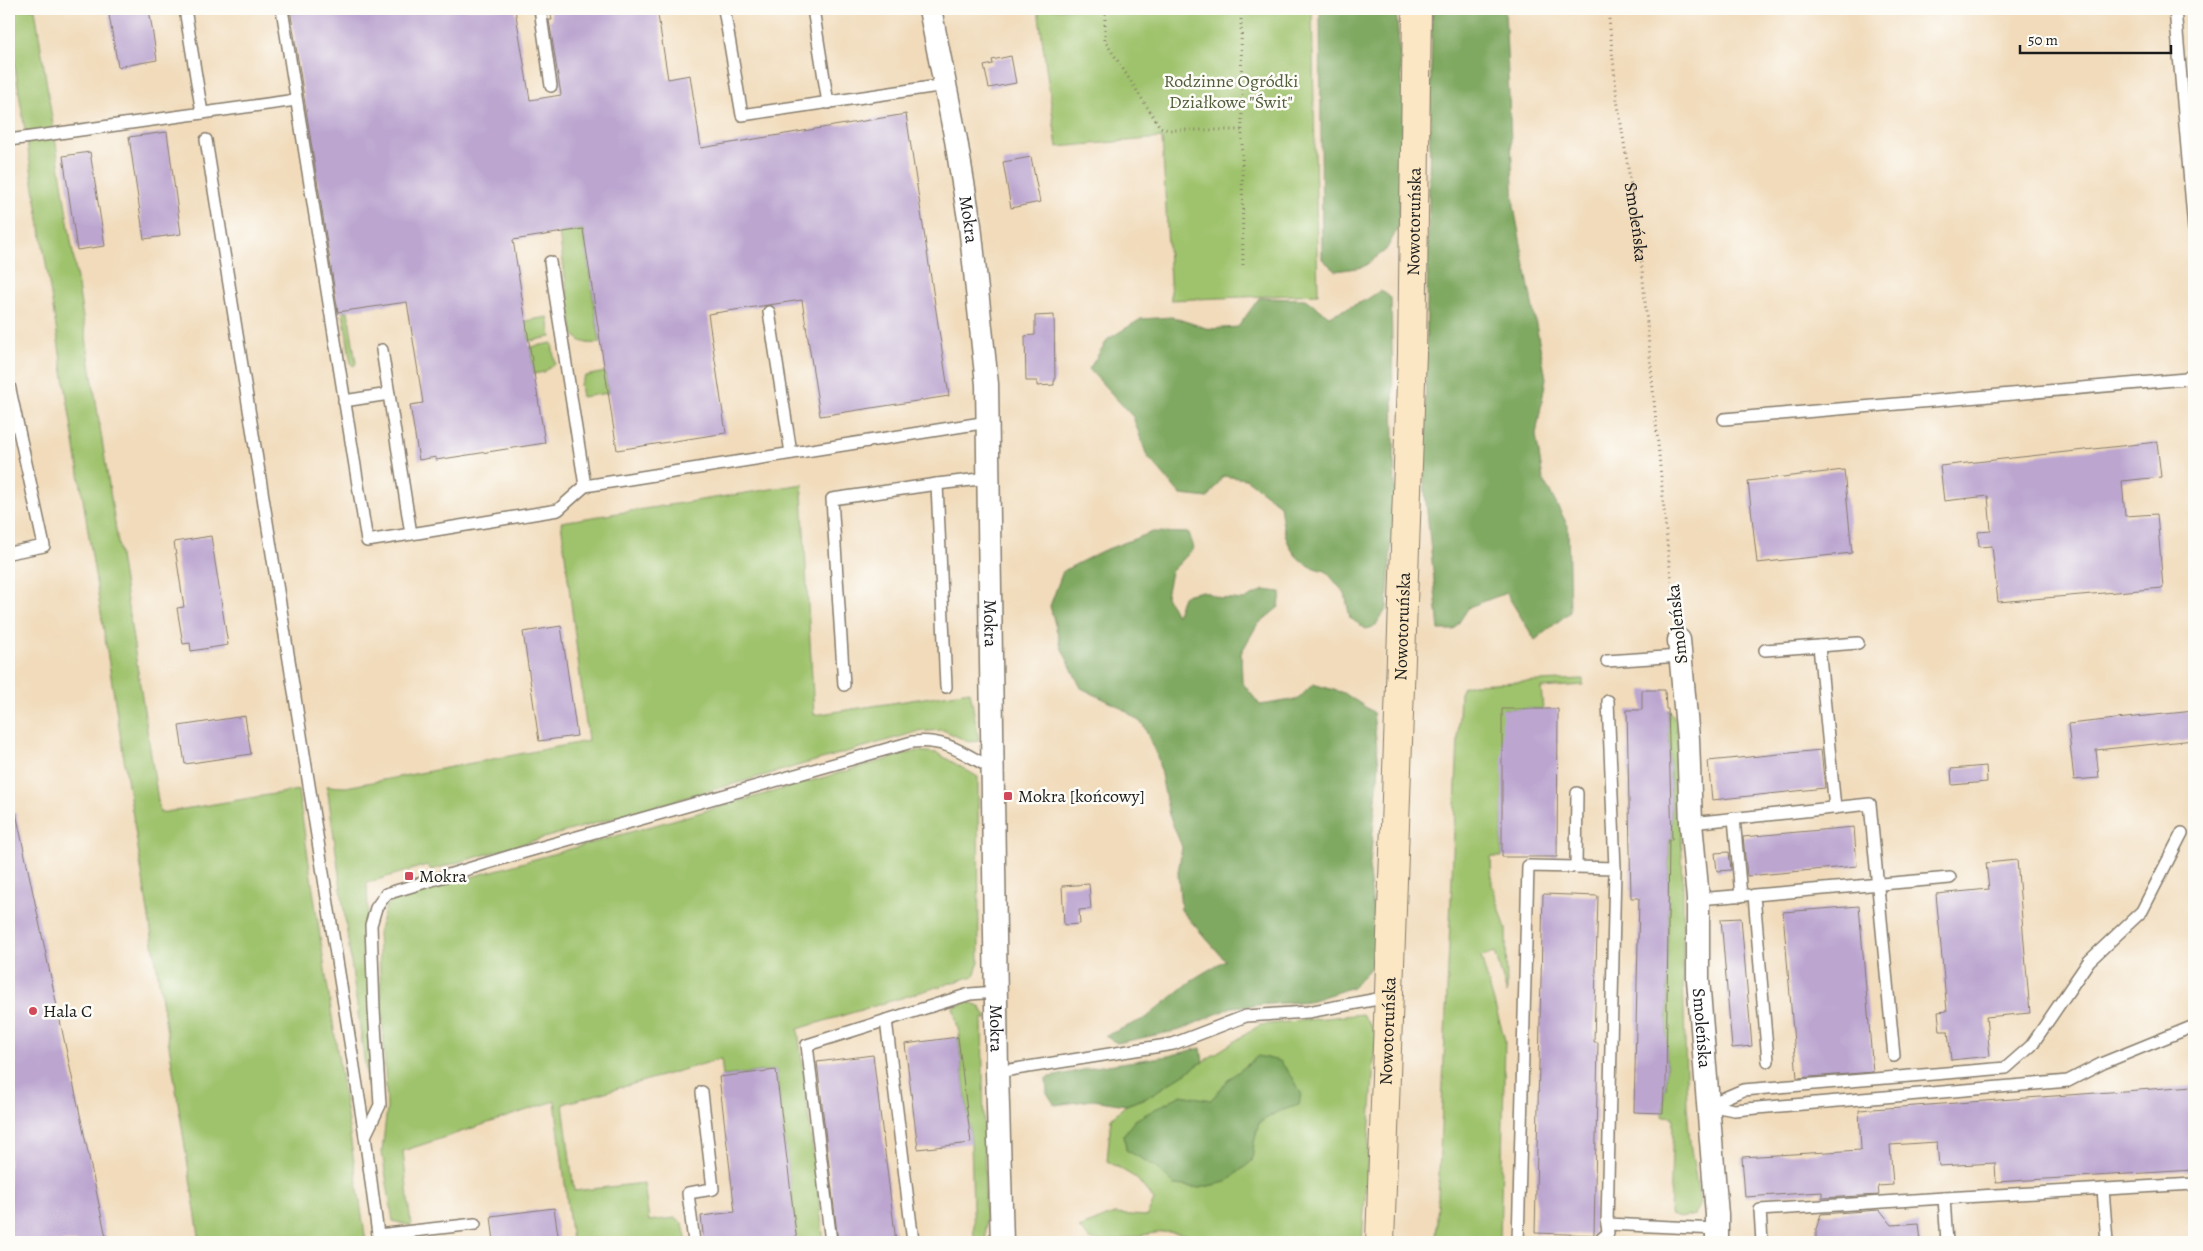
<svg xmlns="http://www.w3.org/2000/svg" width="2203" height="1251" viewBox="0 0 2203 1251" font-family="Alegreya,serif">
<style>
.green{fill:#9fc26c;stroke:#5e6f44}
.forest{fill:#7fa860;stroke:#4e623e}
.building{fill:#bca6d0}
.lines{fill:none;stroke-linecap:round;stroke-linejoin:round}
.lane-casing{stroke:#867c6c;stroke-width:14}
.street-casing{stroke:#867c6c;stroke-width:25}
.secondary-casing{stroke:#867c6c;stroke-width:30}
.path{stroke:#867c6c;stroke-width:3;stroke-dasharray:1 4;stroke-linecap:butt}
.lane{stroke:#fff;stroke-width:11}
.street{stroke:#fff;stroke-width:22}
.secondary{stroke:#fbe7c3;stroke-width:28}
.poi-dot{fill:#d1495b;stroke:#fdfcf7;stroke-width:2}
.labels{text-anchor:middle;stroke-width:5;stroke-linejoin:round;paint-order:stroke}
.park-label{font-size:18px;fill:#505e3c;stroke:#fdfcf7}
.street-label{font-size:18px;fill:#1c1c1c;stroke:#fdfcf7}
.poi-label{font-size:18px;fill:#1c1c1c;stroke:#fdfcf7;text-anchor:start}
</style>
<rect width="100%" height="100%" fill="#fdfcf7"/>
<filter id="ink" filterUnits="userSpaceOnUse"><feTurbulence type="fractalNoise" baseFrequency=".02" numOctaves="2"/><feDisplacementMap in="SourceGraphic" scale="10" xChannelSelector="R" yChannelSelector="G"/><feConvolveMatrix kernelMatrix="1 2 1 2 8 2 1 2 1" color-interpolation-filters="sRGB"/></filter>
<filter id="wash" filterUnits="userSpaceOnUse"><feTurbulence type="fractalNoise" baseFrequency=".0096" numOctaves="4" result="noise"/><feDisplacementMap in="SourceGraphic" scale="20" xChannelSelector="R" yChannelSelector="G"/><feGaussianBlur stdDeviation="1.12" result="paint"/><feColorMatrix in="noise" values="0 0 0 0 0 0 0 0 0 0 0 0 0 0 0 0 0 1.4 0 .05"/><feComposite in="paint" operator="in"/></filter>
<g filter="url(#wash)">
<rect width="100%" height="100%" fill="#f1dbbb"/>
<g class="green">
<path d="M9,9H35L160,813L298,790L366,1242H200L9,29Z"/>
<path d="M1038,9H1312L1318,294L1171,300L1162,138L1057,147Z"/>
<path d="M583,229L600,343C588,344 580,344 573,333L559,233Z"/>
<path d="M348,311L356,363L354,366L351,364L343,312Z"/>
<path d="M548,317L551,337L529,341L525,321Z"/>
<path d="M552,343L555,364L544,372L534,374L530,347Z"/>
<path d="M605,372L608,393L582,397L580,384L585,376Z"/>
<path d="M803,484L802,493L814,715L970,691L979,741L969,742L943,730L917,732L431,870L427,865L367,883L373,1074L368,1087L327,786L346,787L588,741L561,522Z"/>
<path d="M1583,679V685L1541,688L1543,709H1503L1502,857H1491L1492,884L1506,929L1507,994L1495,952L1481,957L1505,1040L1500,1242H1436L1460,693L1463,687L1472,684Z"/>
<path d="M1668,709L1677,721L1683,882V975L1687,1106L1690,1143L1700,1203L1695,1215L1680,1218L1670,1215L1673,1117L1663,1116L1664,1089H1666L1669,840L1672,839Z"/>
<path d="M917,751L937,753L978,777L979,962L974,976L798,1029L824,1242H797L776,1070L723,1076L721,1059L563,1104L574,1191L644,1183L649,1221L675,1218L683,1224L687,1242H572L555,1101L403,1151L411,1226L393,1221L382,1152L387,1108L378,933L386,906L397,898Z"/>
<path d="M969,1002L981,1008L987,1019H982L986,1242H974L971,1143L958,1037H960L953,1007Z"/>
<path d="M1362,1014L1376,1033L1362,1242H1200C1166,1216 1116,1251 1090,1239C1086,1236 1082,1231 1079,1228L1114,1214L1147,1216L1154,1200L1136,1178L1107,1161L1111,1118L1126,1105L1146,1098L1260,1025Z"/>
</g>
<g class="forest">
<path d="M1320,9H1396L1404,104L1398,228L1386,250L1363,267L1336,271L1322,259Z"/>
<path d="M1432,9H1505L1514,207L1546,378L1536,435L1543,479L1568,526L1570,612L1535,640L1506,593L1469,607L1454,630H1439L1424,482Z"/>
<path d="M1381,290L1391,298L1395,490L1387,608L1375,626L1366,629L1350,618L1345,594L1326,571C1289,565 1284,537 1280,505L1246,479L1223,476L1208,498L1181,495L1147,456L1133,417L1089,369L1108,339L1141,319L1172,317L1209,329L1238,327L1259,298L1305,299L1329,316L1366,300Z"/>
<path d="M1153,532L1189,533L1194,548L1171,572L1166,596L1176,615L1184,595L1203,591L1220,598L1244,600L1264,590L1281,592L1279,607L1257,625L1241,653L1242,682L1260,705L1298,699L1313,684L1344,693L1373,712L1379,766L1369,874L1375,927V963L1353,987L1310,1001L1232,1007L1180,1030L1117,1043L1105,1036L1146,1018L1195,978L1225,960L1181,910L1178,873L1182,847L1169,815L1158,759L1143,724L1120,707L1081,688L1061,647L1050,606L1063,571L1102,551Z"/>
<path d="M1201,1048L1203,1062L1146,1098L1126,1105L1093,1100L1055,1105L1047,1093L1046,1078L1101,1066L1168,1056Z"/>
<path d="M1258,1056L1280,1061L1293,1078L1301,1093L1299,1105L1277,1112L1259,1123L1254,1143L1252,1161L1226,1182L1200,1188L1174,1185L1155,1166L1126,1150L1124,1134L1135,1120L1181,1095L1211,1100L1228,1080Z"/>
</g>
<g id="blocks">
<g class="building">
<path d="M108,9H149L157,60L118,67Z"/>
<path d="M290,9H515L530,100L561,95L549,20H552L550,9H657L668,79L690,75L701,148L906,114L949,396L820,416L802,300L708,314L726,433L617,450L583,229L513,240L545,443L436,460V457L419,460L410,405L423,403L407,302L338,312Z"/>
<path d="M1011,56L1016,83L989,88L984,66L993,64L992,60Z"/>
<path d="M167,132L181,234L144,239L129,137Z"/>
<path d="M90,152L105,246L77,250L63,156Z"/>
<path d="M1031,157L1040,202L1011,208L1003,162Z"/>
<path d="M1054,315L1055,381H1054V385L1037,386V381H1026L1025,336L1035,335V316Z"/>
<path d="M2157,442L2161,477L2122,481L2125,516L2157,514L2163,588L1998,602L1992,546L1979,547L1978,532L1991,531L1988,496L1944,501L1940,466Z"/>
<path d="M1844,470L1852,553L1757,563L1748,481Z"/>
<path d="M211,536L228,645L191,651L190,643L183,644L177,608L184,607L174,542Z"/>
<path d="M561,626L577,736L539,741L523,632Z"/>
<path d="M1642,690H1665L1666,709H1668L1672,839L1669,840L1666,1089H1664L1663,1113L1634,1112L1639,898H1631L1627,710H1642Z"/>
<path d="M1502,709H1558L1557,857H1502Z"/>
<path d="M2194,711V740L2096,750L2099,778L2074,780L2068,724Z"/>
<path d="M245,716L251,754L185,764L179,726Z"/>
<path d="M1821,750L1825,788L1712,800L1708,761Z"/>
<path d="M1986,766L1987,782L1952,785L1951,769Z"/>
<path d="M16,813L107,1242H9V814Z"/>
<path d="M1854,827L1857,866L1747,876L1743,837Z"/>
<path d="M1729,852L1731,870L1717,871L1715,853Z"/>
<path d="M2017,860L2030,1013L1986,1017L1990,1056L1951,1060L1948,1031H1940L1938,1012L1947,1011L1936,894L1989,889L1986,863Z"/>
<path d="M1089,884L1091,909L1079,910L1080,924L1064,925L1062,886Z"/>
<path d="M1543,894L1598,896L1594,1042H1598L1594,1235L1535,1233Z"/>
<path d="M1859,906L1873,1072L1797,1078L1783,912Z"/>
<path d="M1741,918L1752,1046L1732,1048L1721,919Z"/>
<path d="M958,1037L971,1143L918,1149L905,1044Z"/>
<path d="M873,1055L896,1242H838L817,1062Z"/>
<path d="M776,1070L797,1242H704L701,1216L735,1212L719,1077Z"/>
<path d="M2194,1086V1170L1996,1182L1995,1163L1939,1166L1937,1142L1890,1145L1893,1185L1878,1186L1879,1195L1822,1198V1192L1745,1197L1742,1157L1861,1150L1859,1110Z"/>
<path d="M554,1208L559,1242H494L491,1216Z"/>
<path d="M1880,1210L1892,1225L1919,1223L1921,1242H1816V1229L1821,1214Z"/>
</g>
</g>
</g>
<g filter="url(#ink)">
<use href="#blocks" fill-opacity="0" stroke="#867c6c" stroke-width="1"/>
<g class="lines">
<defs>
<g id="lane">
<path d="M185,9L202,113"/>
<path d="M282,9L367,541L411,534"/>
<path d="M540,9L551,86"/>
<path d="M724,9L742,115L945,85"/>
<path d="M813,9L828,103"/>
<path d="M2175,9L2194,229"/>
<path d="M9,140L296,100"/>
<path d="M206,140L365,1136L379,1242"/>
<path d="M550,262L585,486L988,422"/>
<path d="M769,312L791,453"/>
<path d="M382,350L411,534L558,510L585,486"/>
<path d="M9,385L44,546L9,553"/>
<path d="M344,401L389,394"/>
<path d="M1724,419L2186,379L2194,373"/>
<path d="M1819,646L1858,643"/>
<path d="M1765,650L1819,646L1835,808"/>
<path d="M1607,661L1680,656"/>
<path d="M844,685L832,499L937,484"/>
<path d="M946,687L937,484L988,478"/>
<path d="M1608,701L1615,868L1607,1224L1717,1229"/>
<path d="M1577,793L1576,867L1615,868"/>
<path d="M1734,818L1741,896"/>
<path d="M1691,823L1870,804L1894,1056"/>
<path d="M1698,899L1747,895"/>
<path d="M886,1020L913,1242"/>
<path d="M1768,1061L1754,895L1950,878"/>
<path d="M997,1072L1173,1044L1246,1016L1308,1012L1383,998L1388,999"/>
<path d="M1708,1105L1743,1090L2006,1068L2031,1046L2089,961L2142,911L2182,833"/>
<path d="M1708,1105L1734,1110L2068,1081L2103,1063L2194,1026"/>
<path d="M365,1136L380,1105L374,1009L371,925L376,908L386,894L514,855L912,742C946,738 964,754 993,769"/>
<path d="M2103,1189L2107,1242"/>
<path d="M1944,1198L2194,1184"/>
<path d="M378,1235L475,1224"/>
<path d="M694,1242L688,1193L713,1189L702,1092"/>
<path d="M831,1242L807,1045L970,994L996,992"/>
<path d="M1518,1242L1528,866L1576,867"/>
<path d="M1598,1242L1608,1233L1607,1224"/>
<path d="M1762,1242L1760,1210L1944,1198L1947,1242"/>
</g>
<g id="street">
<path id="s2" d="M930,9L956,140L970,225L987,384L997,1072L1002,1242"/>
<path id="s3" d="M1679,640L1688,739L1691,823L1698,899V979L1717,1215V1242"/>
</g>
<g id="secondary">
<path id="s4" d="M1380,1242L1412,353L1417,9"/>
</g>
</defs>
<use href="#lane" class="lane-casing"/>
<use href="#street" class="street-casing"/>
<use href="#secondary" class="secondary-casing"/>
<g class="path">
<path d="M1105,9V41L1160,127L1168,130H1242"/>
<path d="M1241,9L1243,269"/>
<path id="s1" d="M1608,9L1617,99L1639,236L1668,553L1677,621"/>
</g>
<use href="#lane" class="lane"/>
<use href="#street" class="street"/>
<use href="#secondary" class="secondary"/>
</g>
</g>
<g class="poi-dot">
<rect x="1003" y="791" width="10" height="10" rx="2.5"/>
<rect x="404" y="871" width="10" height="10" rx="2.5"/>
<circle cx="33" cy="1011" r="5"/>
</g>
<g class="labels">
<g class="park-label">
<text x="1231" y="87">Rodzinne Ogródki<tspan x="1231" dy="21">Działkowe "Świt"</tspan></text>
</g>
<g class="street-label">
<text dy="6" stroke="none"><textPath href="#s2" startOffset="214">Mokra</textPath></text>
<text dy="6" stroke="none"><textPath href="#s4" startOffset="1021">Nowotoruńska</textPath></text>
<text dy="6" stroke="none"><textPath href="#s1" startOffset="215">Smoleńska</textPath></text>
<text dy="6" stroke="none"><textPath href="#s2" startOffset="619">Mokra</textPath></text>
<text transform="translate(1677 624) rotate(-96)" y="6">Smoleńska</text>
<text dy="6" stroke="none"><textPath href="#s4" startOffset="616">Nowotoruńska</textPath></text>
<text dy="6" stroke="none"><textPath href="#s2" startOffset="1024">Mokra</textPath></text>
<text dy="6" stroke="none"><textPath href="#s3" startOffset="389">Smoleńska</textPath></text>
<text dy="6" stroke="none"><textPath href="#s4" startOffset="211">Nowotoruńska</textPath></text>
</g>
<g class="poi-label">
<text x="1018" y="802">Mokra [końcowy]</text>
<text x="419" y="882">Mokra</text>
<text x="43" y="1017">Hala C</text>
</g>
</g>
<rect width="2203" height="1251" fill="none" stroke="#fdfcf7" stroke-width="30"/>
<path d="M2020 45v8h151v-8" fill="none" stroke="#1c1c1c" stroke-width="2.5"/>
<text x="2028" y="45" font-size="15" fill="#1c1c1c" stroke="#fdfcf7" stroke-width="4" paint-order="stroke">50 m</text>
</svg>
